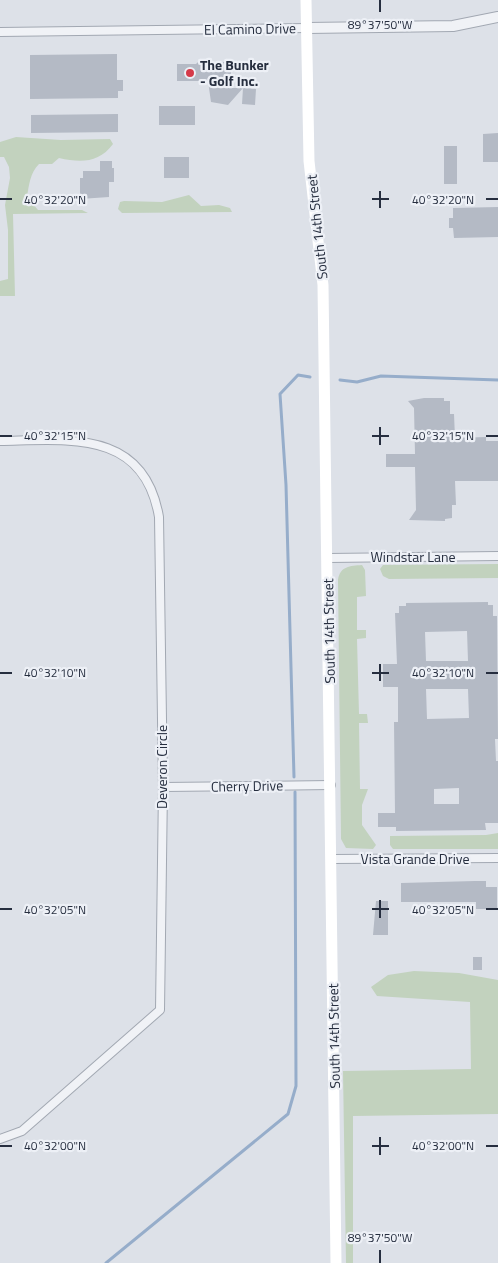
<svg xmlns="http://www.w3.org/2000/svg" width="498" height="1263" viewBox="0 0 498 1263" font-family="'Titillium Web',sans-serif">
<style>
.green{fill:#c2d2be}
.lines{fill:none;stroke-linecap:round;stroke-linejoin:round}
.stream{stroke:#96adca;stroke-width:3}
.building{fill:#b4bac5;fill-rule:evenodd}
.minor-casing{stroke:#a2a8b2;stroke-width:10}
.tertiary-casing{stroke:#a2a8b2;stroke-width:12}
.minor{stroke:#f0f2f6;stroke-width:8}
.tertiary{stroke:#f0f2f6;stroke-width:10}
.secondary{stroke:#fff;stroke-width:11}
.ticks{fill:none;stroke:#262e3f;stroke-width:2}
.poi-dot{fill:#d53a49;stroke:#edf0f6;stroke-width:2}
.labels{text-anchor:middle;stroke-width:4.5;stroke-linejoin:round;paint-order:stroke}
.street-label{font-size:14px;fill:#262e3f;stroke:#edf0f6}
.poi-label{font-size:14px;font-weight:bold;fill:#262e3f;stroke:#edf0f6;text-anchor:start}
.ticks-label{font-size:12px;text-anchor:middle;fill:#262e3f;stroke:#edf0f6;stroke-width:4.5;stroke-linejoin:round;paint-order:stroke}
</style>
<rect width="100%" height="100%" fill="#dde1e8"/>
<g class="green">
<path d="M16,137L61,140L110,139L113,144C99,163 81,163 59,158L52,164H39C30,173 29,185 27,197L38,210H82L88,213L13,214L15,296H0V281L8,279V230L5,205L10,178L9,167L4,157H0V142Z"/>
<path d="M189,195L201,206L219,205L230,208L232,212L122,213L118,209L120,202L124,201L162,202Z"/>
<path d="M498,564V578L389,579L383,576L380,569L383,565Z"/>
<path d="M362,565L365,570L366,596L357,597V630H366V638L357,639L359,714H367L368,723H359L360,789H368L362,805V825L376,845L373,849L346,848L341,839L338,580C340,566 350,566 362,565Z"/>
<path d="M498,833V849H393L390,845V836L486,835Z"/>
<path d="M414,971L459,973L498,980V1114L353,1116V1263H346L343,1071L471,1069L470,1002L377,996L371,987L388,975Z"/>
</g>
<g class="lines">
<g class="stream">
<path d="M340,380L357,382L381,376L498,380"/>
<path d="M294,777L286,485L280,394L298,375L310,377"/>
<path d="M106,1263L288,1114L296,1086L295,792"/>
</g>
</g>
<g class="building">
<path d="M117,54V80H123V91H118V98L30,99V55Z"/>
<path d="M198,62H228L231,65V88H243L228,105L211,102L208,81H177V64H196Z"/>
<path d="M243,88L256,89L255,105L242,104Z"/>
<rect x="159" y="106" width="36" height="19"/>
<path d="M118,114V132L31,133V115Z"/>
<path d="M498,133V162H483V134Z"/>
<rect x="444" y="146" width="13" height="38"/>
<rect x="164" y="157" width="25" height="21"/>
<path d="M100,161H112V168H114V182H109V197L80,199V178H83V171H100Z"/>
<path d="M498,207V237L454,238L453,228H449V218H453V208Z"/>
<path d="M424,398H444V401H450V414H454L455,438L486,437V441H498V481H455L456,505H452V518L445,519V521L409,520L416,510L415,467H386V454H415L414,408L408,401Z"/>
<path d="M488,602V605H493V616H497L498,739H495L496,761H498V823H485L486,830L396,831V827H378V813H395L394,722H398V687H383V664H397L395,613H399V606H406V603ZM467,631L468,661H426L425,632ZM426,689H468L469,718L427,719ZM459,788V804H434V789Z"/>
<path d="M475,881H486V887H497V909H476V902H401V883Z"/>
<path d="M376,901H388V935H373Z"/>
<rect x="473" y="957" width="9" height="13"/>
</g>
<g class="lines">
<defs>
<g id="minor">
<path d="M0,32L307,28"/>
<path d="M0,441C69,440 144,429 159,517L163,787L160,1010L22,1131L0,1139"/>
<path d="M328,558L498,556"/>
<path d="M163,787L331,785"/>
<path d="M332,859L498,858"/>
</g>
<path id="tertiary" d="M307,28L453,26L498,17"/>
</defs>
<use href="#minor" class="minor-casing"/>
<use href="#tertiary" class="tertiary-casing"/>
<use href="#minor" class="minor"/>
<use href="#tertiary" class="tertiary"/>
<path class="secondary" d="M306,0L309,161L323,285L336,1263"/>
</g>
<path class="ticks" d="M380,0V12M380,191V208M0,199H12M372,199H389M486,199H498M380,427V445M0,436H12M372,436H389M486,436H498M380,664V681M0,673H12M372,673H389M486,673H498M380,900V918M0,909H12M372,909H389M486,909H498M380,1137V1155M0,1146H12M372,1146H389M486,1146H498M380,1250V1263"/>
<circle class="poi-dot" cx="190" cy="73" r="5"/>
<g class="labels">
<g class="street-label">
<text transform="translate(250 29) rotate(-1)" y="5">El Camino Drive</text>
<text transform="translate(317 227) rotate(-96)" y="5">South 14th Street</text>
<text x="413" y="562">Windstar Lane</text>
<text transform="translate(329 631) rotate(-91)" y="5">South 14th Street</text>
<text transform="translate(162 767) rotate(-90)" y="5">Deveron Circle</text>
<text transform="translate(247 786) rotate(-1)" y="5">Cherry Drive</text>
<text x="415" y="864">Vista Grande Drive</text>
<text transform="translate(334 1036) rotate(-91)" y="5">South 14th Street</text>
</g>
<g class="poi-label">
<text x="200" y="70">The Bunker<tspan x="200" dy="16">- Golf Inc.</tspan></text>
</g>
</g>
<g class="ticks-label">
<text x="380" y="29">89°37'50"W</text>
<text x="55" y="204">40°32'20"N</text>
<text x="443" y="204">40°32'20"N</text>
<text x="55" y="440">40°32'15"N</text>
<text x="443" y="440">40°32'15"N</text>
<text x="55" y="677">40°32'10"N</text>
<text x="443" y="677">40°32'10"N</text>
<text x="55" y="914">40°32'05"N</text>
<text x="443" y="914">40°32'05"N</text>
<text x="55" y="1150">40°32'00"N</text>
<text x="443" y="1150">40°32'00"N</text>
<text x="380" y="1242">89°37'50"W</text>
</g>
</svg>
